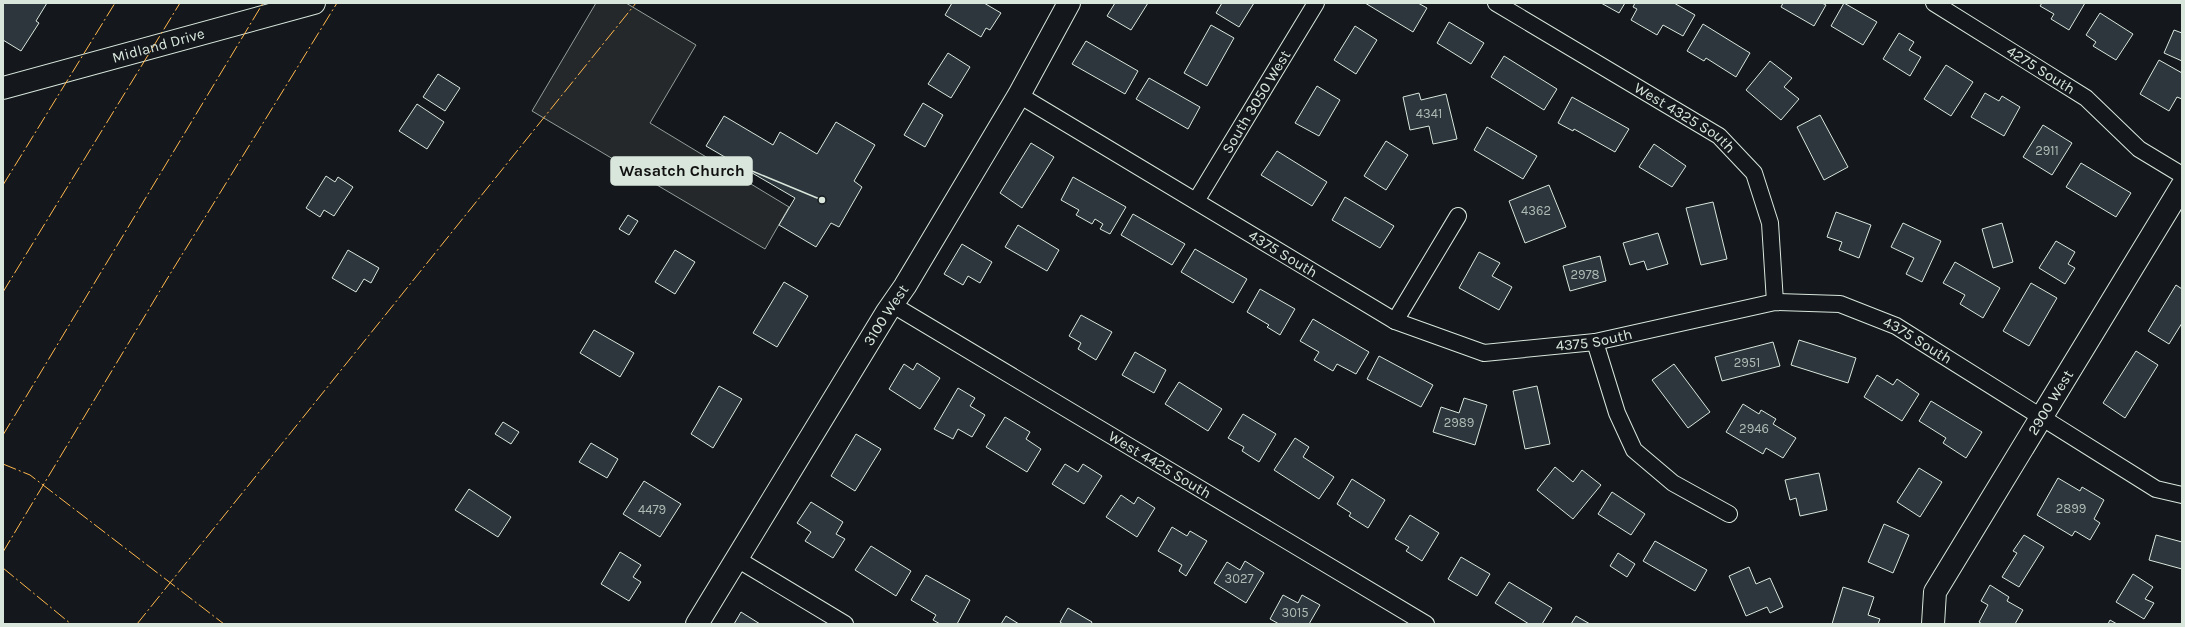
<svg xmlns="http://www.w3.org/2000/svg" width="2185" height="627" viewBox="0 0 2185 627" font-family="Karla,sans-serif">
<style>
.parking{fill:#24282b;stroke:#939e99}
.building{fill:#2c363c;stroke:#d8e6dc}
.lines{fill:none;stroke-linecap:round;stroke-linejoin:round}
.street-casing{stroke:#d8e6dc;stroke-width:18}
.secondary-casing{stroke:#d8e6dc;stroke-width:24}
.primary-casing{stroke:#d8e6dc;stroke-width:24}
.street{stroke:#14181c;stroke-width:16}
.secondary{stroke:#14181c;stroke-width:22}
.primary{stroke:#14181c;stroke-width:22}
.power{stroke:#ffb74d;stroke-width:1;stroke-dasharray:14 3 2 3;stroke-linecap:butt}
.labels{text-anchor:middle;stroke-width:3;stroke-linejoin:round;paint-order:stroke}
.number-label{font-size:13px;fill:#adbab4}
.street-label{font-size:15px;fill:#d8e6dc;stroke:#14181c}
.leader{fill:none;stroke:#d8e6dc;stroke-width:1.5}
.callout-dot{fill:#d8e6dc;stroke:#14181c;stroke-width:1.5}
.callout{fill:#d8e6dc;stroke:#d8e6dc;stroke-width:1.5}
.callout-label{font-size:16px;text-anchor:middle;font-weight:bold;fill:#111}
</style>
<rect width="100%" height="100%" fill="#14181c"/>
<path class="parking" d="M596,3H626L696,45L650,123L789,207L765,249L532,111Z"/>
<g class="building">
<path d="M3,3H47L36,21L39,23L21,51L3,40Z"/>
<path d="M952,3H984L1001,13L990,30L986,28L981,37L945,15Z"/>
<path d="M1115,3H1148L1131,30L1107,16Z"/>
<path d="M1222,3H1254L1239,27L1216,13Z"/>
<path d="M1365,3H1418L1427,8L1413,32Z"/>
<path d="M1601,3H1625L1619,13Z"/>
<path d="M1635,3H1674L1695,15L1683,36L1663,25L1657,35L1631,20L1637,9L1633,7Z"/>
<path d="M1783,3H1822L1826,5L1814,26L1781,7Z"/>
<path d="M1844,3L1877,22L1863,45L1831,26Z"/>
<path d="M2042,3H2085L2069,30L2051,19L2054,14L2040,6Z"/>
<path d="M2100,13L2133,34L2116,60L2093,46L2096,42L2086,35Z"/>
<path d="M1449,22L1484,43L1471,64L1437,43Z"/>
<path d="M1703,24L1750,53L1736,77L1706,58L1704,61L1687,51Z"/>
<path d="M1211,25L1234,38L1207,86L1184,73Z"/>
<path d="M1355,26L1377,40L1356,74L1334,60Z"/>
<path d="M2174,30L2182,33V61L2164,53Z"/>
<path d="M1899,33L1914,42L1909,50L1921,57L1910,76L1883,59Z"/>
<path d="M1086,41L1138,71L1125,94L1072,64Z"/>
<path d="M948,53L970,67L951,98L928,84Z"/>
<path d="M1504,56L1557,89L1544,110L1491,77Z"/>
<path d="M2159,60L2182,73V99L2177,97L2169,111L2140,94Z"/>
<path d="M1770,61L1792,78L1784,87L1799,99L1781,120L1746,90Z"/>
<path d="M1946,65L1973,82L1951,116L1924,99Z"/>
<path d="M438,74L460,88L445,111L423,97Z"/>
<path d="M1149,78L1200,107L1188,129L1136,99Z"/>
<path d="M1317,86L1340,100L1319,136L1295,123Z"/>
<path d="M1419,93L1421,100L1446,94L1457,139L1433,144L1429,126L1410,130L1403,97Z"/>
<path d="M1985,93L1999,101L2002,96L2020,107L2004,136L1971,117Z"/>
<path d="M1572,97L1629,129L1615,152L1574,129L1573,131L1558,123Z"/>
<path d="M923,103L943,115L925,147L904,135Z"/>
<path d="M417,104L444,122L427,149L399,131Z"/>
<path d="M1820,115L1848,167L1824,180L1797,127Z"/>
<path d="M724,116L773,145L780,132L817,154L836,122L875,145L854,181L862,187L839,227L831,223L816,247L779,225L795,198L706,146Z"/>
<path d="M2043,125L2072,143L2052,175L2023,157Z"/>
<path d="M1487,127L1537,156L1523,179L1474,150Z"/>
<path d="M1386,141L1408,155L1386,190L1364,176Z"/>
<path d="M1031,143L1054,157L1022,208L1000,193Z"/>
<path d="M1654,144L1686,166L1672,187L1639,167Z"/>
<path d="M1277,151L1327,182L1312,206L1261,175Z"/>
<path d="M2081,163L2131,193L2116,217L2066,187Z"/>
<path d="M326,176L335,182L338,177L353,187L334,216L324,210L320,217L306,208Z"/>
<path d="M1073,177L1126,207L1110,234L1100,229L1103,224L1095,219L1092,224L1076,215L1079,210L1061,200Z"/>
<path d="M1549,185L1566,227L1525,243L1509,201Z"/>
<path d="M1345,197L1394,226L1380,248L1332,220Z"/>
<path d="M1713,202L1727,259L1701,265L1686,208Z"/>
<path d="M1836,212L1871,225L1859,258L1839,250L1842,242L1827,237Z"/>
<path d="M1133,214L1185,244L1172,265L1121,235Z"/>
<path d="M628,215L638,221L629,235L619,229Z"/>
<path d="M1903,223L1941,241L1922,282L1906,274L1914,258L1891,247Z"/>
<path d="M2002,223L2013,262L1993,268L1982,229Z"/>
<path d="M1018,225L1059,250L1047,271L1005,247Z"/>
<path d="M1658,233L1668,264L1647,270L1644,261L1630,265L1623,243Z"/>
<path d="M2056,241L2075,252L2068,264L2075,268L2065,284L2039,268Z"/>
<path d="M962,244L992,262L980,283L968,276L963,285L944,274Z"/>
<path d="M1195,249L1247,279L1233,303L1181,272Z"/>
<path d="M348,250L379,268L371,283L364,279L356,292L332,278Z"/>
<path d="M675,250L695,262L675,294L655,282Z"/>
<path d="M1479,252L1500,263L1492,276L1512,287L1499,310L1459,288Z"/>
<path d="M1600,256L1606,281L1570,291L1563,266Z"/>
<path d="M1955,262L2000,288L1983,318L1960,304L1965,295L1943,283Z"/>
<path d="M784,282L808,296L777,347L753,333Z"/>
<path d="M2031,283L2057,298L2029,346L2003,331Z"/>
<path d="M2176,285L2182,289V323L2169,344L2148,331Z"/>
<path d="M1260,289L1295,309L1280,335L1267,327L1269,325L1247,312Z"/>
<path d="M1081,315L1112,332L1096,360L1078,349L1081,343L1069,336Z"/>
<path d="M1313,319L1369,352L1356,374L1337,364L1333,371L1314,360L1319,352L1300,341Z"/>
<path d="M594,330L634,353L620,377L580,353Z"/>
<path d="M1799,340L1856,358L1848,383L1791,365Z"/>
<path d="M1773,342L1780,366L1722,381L1715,357Z"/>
<path d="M2136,351L2158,365L2125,418L2103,403Z"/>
<path d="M1135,352L1166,370L1154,393L1122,375Z"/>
<path d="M1379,356L1433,385L1421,407L1367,379Z"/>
<path d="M917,363L940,378L920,409L889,389L904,364L913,370Z"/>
<path d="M1674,364L1710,412L1688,428L1652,380Z"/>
<path d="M1877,375L1893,385L1897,379L1919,394L1902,421L1864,397Z"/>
<path d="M1179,382L1222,409L1208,431L1165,404Z"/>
<path d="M719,386L742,399L713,448L691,434Z"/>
<path d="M1537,386L1550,444L1525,449L1513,391Z"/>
<path d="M958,388L975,398L970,406L985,415L972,437L958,429L953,439L934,429Z"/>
<path d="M1464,398L1487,405L1475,445L1433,432L1441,407L1459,413Z"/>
<path d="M1931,401L1982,432L1966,458L1943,443L1946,438L1919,421Z"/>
<path d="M1743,404L1759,414L1761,410L1776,419L1773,424L1796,438L1783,458L1766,448L1763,454L1726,432Z"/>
<path d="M1243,414L1276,434L1259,462L1242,451L1244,447L1228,438Z"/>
<path d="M1005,417L1030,432L1026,439L1041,449L1027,472L986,447Z"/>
<path d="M503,422L519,432L511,444L495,434Z"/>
<path d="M856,434L881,449L855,491L831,476Z"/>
<path d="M1295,438L1309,447L1303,457L1334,477L1319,499L1274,470Z"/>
<path d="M591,443L618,459L607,478L579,462Z"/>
<path d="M1065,464L1078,472L1083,464L1102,476L1084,504L1052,484Z"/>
<path d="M1555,467L1573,482L1582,470L1601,485L1573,519L1537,490Z"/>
<path d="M1919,468L1942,482L1920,517L1897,502Z"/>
<path d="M1819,473L1827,510L1800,516L1796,498L1790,500L1785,480Z"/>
<path d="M2058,478L2080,491L2082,487L2104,500L2094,519L2100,523L2090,540L2075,531L2072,536L2037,515Z"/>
<path d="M1352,479L1385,500L1368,528L1349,516L1351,513L1337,504Z"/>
<path d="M644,481L681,504L660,537L623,514Z"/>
<path d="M469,489L511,517L498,537L455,510Z"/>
<path d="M1612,492L1645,514L1631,535L1598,514Z"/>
<path d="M1121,495L1134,504L1138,497L1155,508L1137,537L1106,517Z"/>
<path d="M811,502L843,522L836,534L845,539L833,558L805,541L811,532L797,523Z"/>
<path d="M1410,515L1439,533L1422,561L1406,551L1409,547L1395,539Z"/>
<path d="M1884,524L1909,535L1893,573L1868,562Z"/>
<path d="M1172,527L1187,536L1190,531L1207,541L1186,576L1179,571L1182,565L1158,551Z"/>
<path d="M2024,535L2044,547L2019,587L2002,577L2017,553L2013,551Z"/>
<path d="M2156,535L2182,542V569L2149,560Z"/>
<path d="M1655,541L1707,570L1695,591L1643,561Z"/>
<path d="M871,546L911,571L896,596L855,570Z"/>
<path d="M620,552L641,565L633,577L641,582L629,601L601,584Z"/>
<path d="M1618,553L1635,564L1627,577L1610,566Z"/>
<path d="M1461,557L1490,574L1477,596L1448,579Z"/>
<path d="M1245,561L1264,573L1246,603L1214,583L1227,562L1240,570Z"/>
<path d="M1749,567L1756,584L1770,578L1783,607L1770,613L1767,607L1746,616L1729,576Z"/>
<path d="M2133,574L2153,587L2145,599L2154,603L2144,619L2116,602Z"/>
<path d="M926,575L970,600L957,624H940L933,620L936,615L911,600Z"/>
<path d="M1509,582L1552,608L1542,624H1529L1495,603Z"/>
<path d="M1990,585L2009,597L2007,601L2023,610L2015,624H1982L1979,622L1988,605L1981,601Z"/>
<path d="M1843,587L1874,597L1868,615L1880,619L1878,624H1832Z"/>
<path d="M1283,595L1298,603L1302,595L1320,605L1309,624H1279L1270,619Z"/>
<path d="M1068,608L1092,622L1091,624H1063L1060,622Z"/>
<path d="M741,612L760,624H734Z"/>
<path d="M1006,616L1019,624H1001Z"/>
<path d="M1576,616L1590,624H1571Z"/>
<path d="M2110,620L2117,624H2108Z"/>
</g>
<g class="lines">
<defs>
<g id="street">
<path id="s1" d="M1496,3L1719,136L1754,173L1770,223L1775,302"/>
<path id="s2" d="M1934,3L2086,98L2139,149L2182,175"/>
<path id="s3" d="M1019,95L1395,321L1484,353L1595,342L1775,302L1840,304L1896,326L2156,489L2182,495"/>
<path id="s4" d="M1196,201L1316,3"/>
<path id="s5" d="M893,305L1426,624"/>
<path d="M1395,321L1458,216"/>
<path d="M1595,342L1617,413L1634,450L1673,483L1729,514"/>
<path d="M737,559L845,624"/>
</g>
<g id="secondary">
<path id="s6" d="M697,624L887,312L905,286L1019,95L1069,3"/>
<path id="s7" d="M1933,624L1935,592L2182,186"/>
</g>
<g id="primary">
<path id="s8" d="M3,88L314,3"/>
</g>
</defs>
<use href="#street" class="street-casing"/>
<use href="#secondary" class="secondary-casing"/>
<use href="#primary" class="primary-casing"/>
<use href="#street" class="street"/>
<use href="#secondary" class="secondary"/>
<use href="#primary" class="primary"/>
<g class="power">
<path d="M3,185L115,3"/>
<path d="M3,292L180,3"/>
<path d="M3,435L263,3"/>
<path d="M3,464L30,475L224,624"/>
<path d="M3,552L167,279L337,3"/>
<path d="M3,568L71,624"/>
<path d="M137,624L636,3"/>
</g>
</g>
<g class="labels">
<g class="number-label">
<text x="1429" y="118">4341</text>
<text x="2047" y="155">2911</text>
<text x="1536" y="215">4362</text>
<text x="1585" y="279">2978</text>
<text x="1747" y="367">2951</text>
<text x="1459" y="427">2989</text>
<text x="1754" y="433">2946</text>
<text x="2071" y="513">2899</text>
<text x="652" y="514">4479</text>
<text x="1239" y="583">3027</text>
<text x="1295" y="617">3015</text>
</g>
<g class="street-label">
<text dy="5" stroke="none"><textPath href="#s8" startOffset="161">Midland Drive</textPath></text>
<text dy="5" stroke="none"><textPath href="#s2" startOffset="126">4275 South</textPath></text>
<text dy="5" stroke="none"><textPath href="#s4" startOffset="116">South 3050 West</textPath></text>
<text dy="5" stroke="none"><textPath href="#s1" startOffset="221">West 4325 South</textPath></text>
<text dy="5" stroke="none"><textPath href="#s3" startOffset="308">4375 South</textPath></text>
<text dy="5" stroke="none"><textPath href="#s6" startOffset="362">3100 West</textPath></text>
<text dy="5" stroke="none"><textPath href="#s3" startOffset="644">4375 South</textPath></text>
<text dy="5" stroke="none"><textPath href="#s3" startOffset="980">4375 South</textPath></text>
<text dy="5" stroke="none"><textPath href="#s7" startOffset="254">2900 West</textPath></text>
<text dy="5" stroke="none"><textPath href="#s5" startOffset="311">West 4425 South</textPath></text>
</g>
</g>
<path class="leader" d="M822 200L752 171"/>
<circle class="callout-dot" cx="822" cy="200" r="4"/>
<rect class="callout" x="611" y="157" width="141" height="28" rx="4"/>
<g class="callout-label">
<text x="682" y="176">Wasatch Church</text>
</g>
<rect width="2185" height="627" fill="none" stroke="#d8e6dc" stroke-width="8"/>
</svg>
